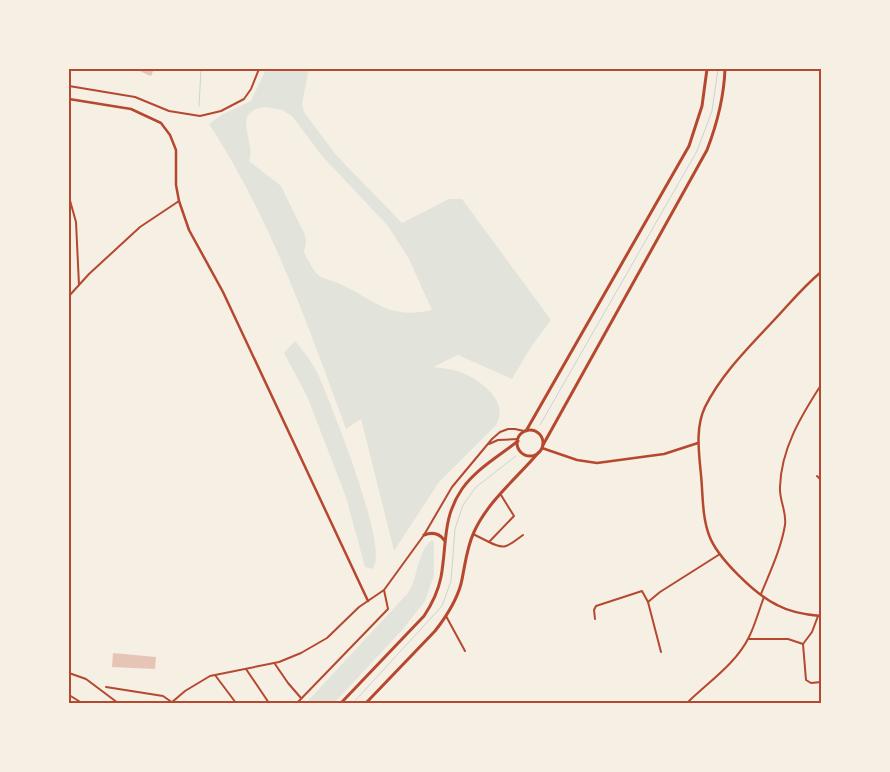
<svg xmlns="http://www.w3.org/2000/svg" width="890" height="772" viewBox="0 0 890 772" font-family="Literata,serif">
<style>
.green{fill:#e2e4dc;fill-rule:evenodd}
.lines{fill:none;stroke-linecap:round;stroke-linejoin:round}
.stream{stroke:#c9d6d2;stroke-width:1}
.building{fill:#e6c5b7}
.minor{stroke:#b5482f;stroke-width:2}
.tertiary{stroke:#b5482f;stroke-width:2.5}
.primary{stroke:#b5482f;stroke-width:3}
.neatline{fill:none;stroke:#b5482f;stroke-width:2}
</style>
<rect width="100%" height="100%" fill="#f6efe4"/>
<g class="green">
<path d="M266,69H309L302,103L304,112L336,155L402,223L449,199H462L551,320L531,347L512,379L458,355L433,367C442,368 451,369 460,372C480,379 512,403 495,426L439,482L394,551L361,419L346,429C308,325 270,217 209,124L223,114L251,101ZM265,107L282,110L292,116L323,157L388,226L409,259L432,310C390,320 376,301 342,285C337,282 321,278 318,275C312,269 308,259 304,252L306,243L305,235L281,186L249,161C257,141 229,112 265,107Z"/>
<path d="M295,341L308,357L317,372C328,397 392,552 372,569L365,567L346,497L307,396L284,353Z"/>
<path d="M432,540L434,542V575L425,601L403,629L334,703H306L408,593C419,576 416,553 432,540Z"/>
</g>
<g class="lines">
<g class="stream">
<path d="M199,106L201,69"/>
<path d="M540,425L697,151L712,111L718,69"/>
<path d="M353,703L442,606L451,581L455,529L463,505L476,487L516,456"/>
</g>
</g>
<g class="building">
<path d="M135,69H154L151,76Z"/>
<path d="M113,653L156,657L155,669L112,667Z"/>
</g>
<g class="lines">
<g class="minor">
<path d="M69,86L135,97L169,111L200,116L221,111L244,99L251,89L259,69"/>
<path d="M69,197L76,222L79,285"/>
<path d="M69,296L89,274L140,227L179,201"/>
<path d="M820,434H821"/>
<path d="M489,444L498,440L518,439"/>
<path d="M817,476L821,480"/>
<path d="M473,534L489,542L514,516L501,495"/>
<path d="M489,542C506,551 509,545 523,535"/>
<path d="M761,594C770,572 781,549 785,525C787,512 779,500 780,487C781,449 801,416 821,385"/>
<path d="M648,602L660,592L720,554"/>
<path d="M446,616L465,651"/>
<path d="M595,619L594,610L596,606L642,591L648,602L661,652"/>
<path d="M749,639H788L803,644L806,680L811,683L821,682"/>
<path d="M803,644L812,632L818,616"/>
<path d="M275,664L288,683L301,698"/>
<path d="M246,669L269,703"/>
<path d="M69,673L86,679L118,703"/>
<path d="M215,675L236,703"/>
<path d="M106,687L163,696L173,703"/>
<path d="M69,695L82,703"/>
<path d="M171,703L185,691L210,676L279,662L301,653L327,638L359,607L384,590L424,535L452,487L492,439L500,432L508,429H515L524,431"/>
<path d="M297,703L388,609L384,590"/>
<path d="M687,703C707,683 736,664 749,637C755,625 759,610 764,597"/>
</g>
<g class="tertiary">
<path d="M69,99L131,109L161,123L170,135L176,150V185L179,201L189,230L223,292L368,601"/>
<path d="M821,272C803,287 791,302 776,318C750,346 722,373 705,407C695,428 699,453 701,475C703,495 702,516 709,535C717,558 756,595 777,605C790,612 807,615 821,616"/>
<path d="M542,448L577,460L597,463L664,454L698,443"/>
</g>
<g class="primary">
<circle cx="530" cy="443" r="13"/>
<path d="M526,431L689,146L702,106L707,69"/>
<path d="M543,445L707,150C717,124 724,97 725,69"/>
<path d="M424,535C432,532 439,533 444,540"/>
<path d="M341,703L424,616C432,604 438,592 441,577C447,545 442,518 462,489C476,469 499,456 518,441"/>
<path d="M366,703L435,631C446,617 456,602 461,584C465,567 466,549 474,532C488,501 517,478 539,452"/>
</g>
</g>
<rect width="890" height="772" fill="none" stroke="#f6efe4" stroke-width="140"/>
<rect x="70" y="70" width="750" height="632" class="neatline"/>
</svg>
